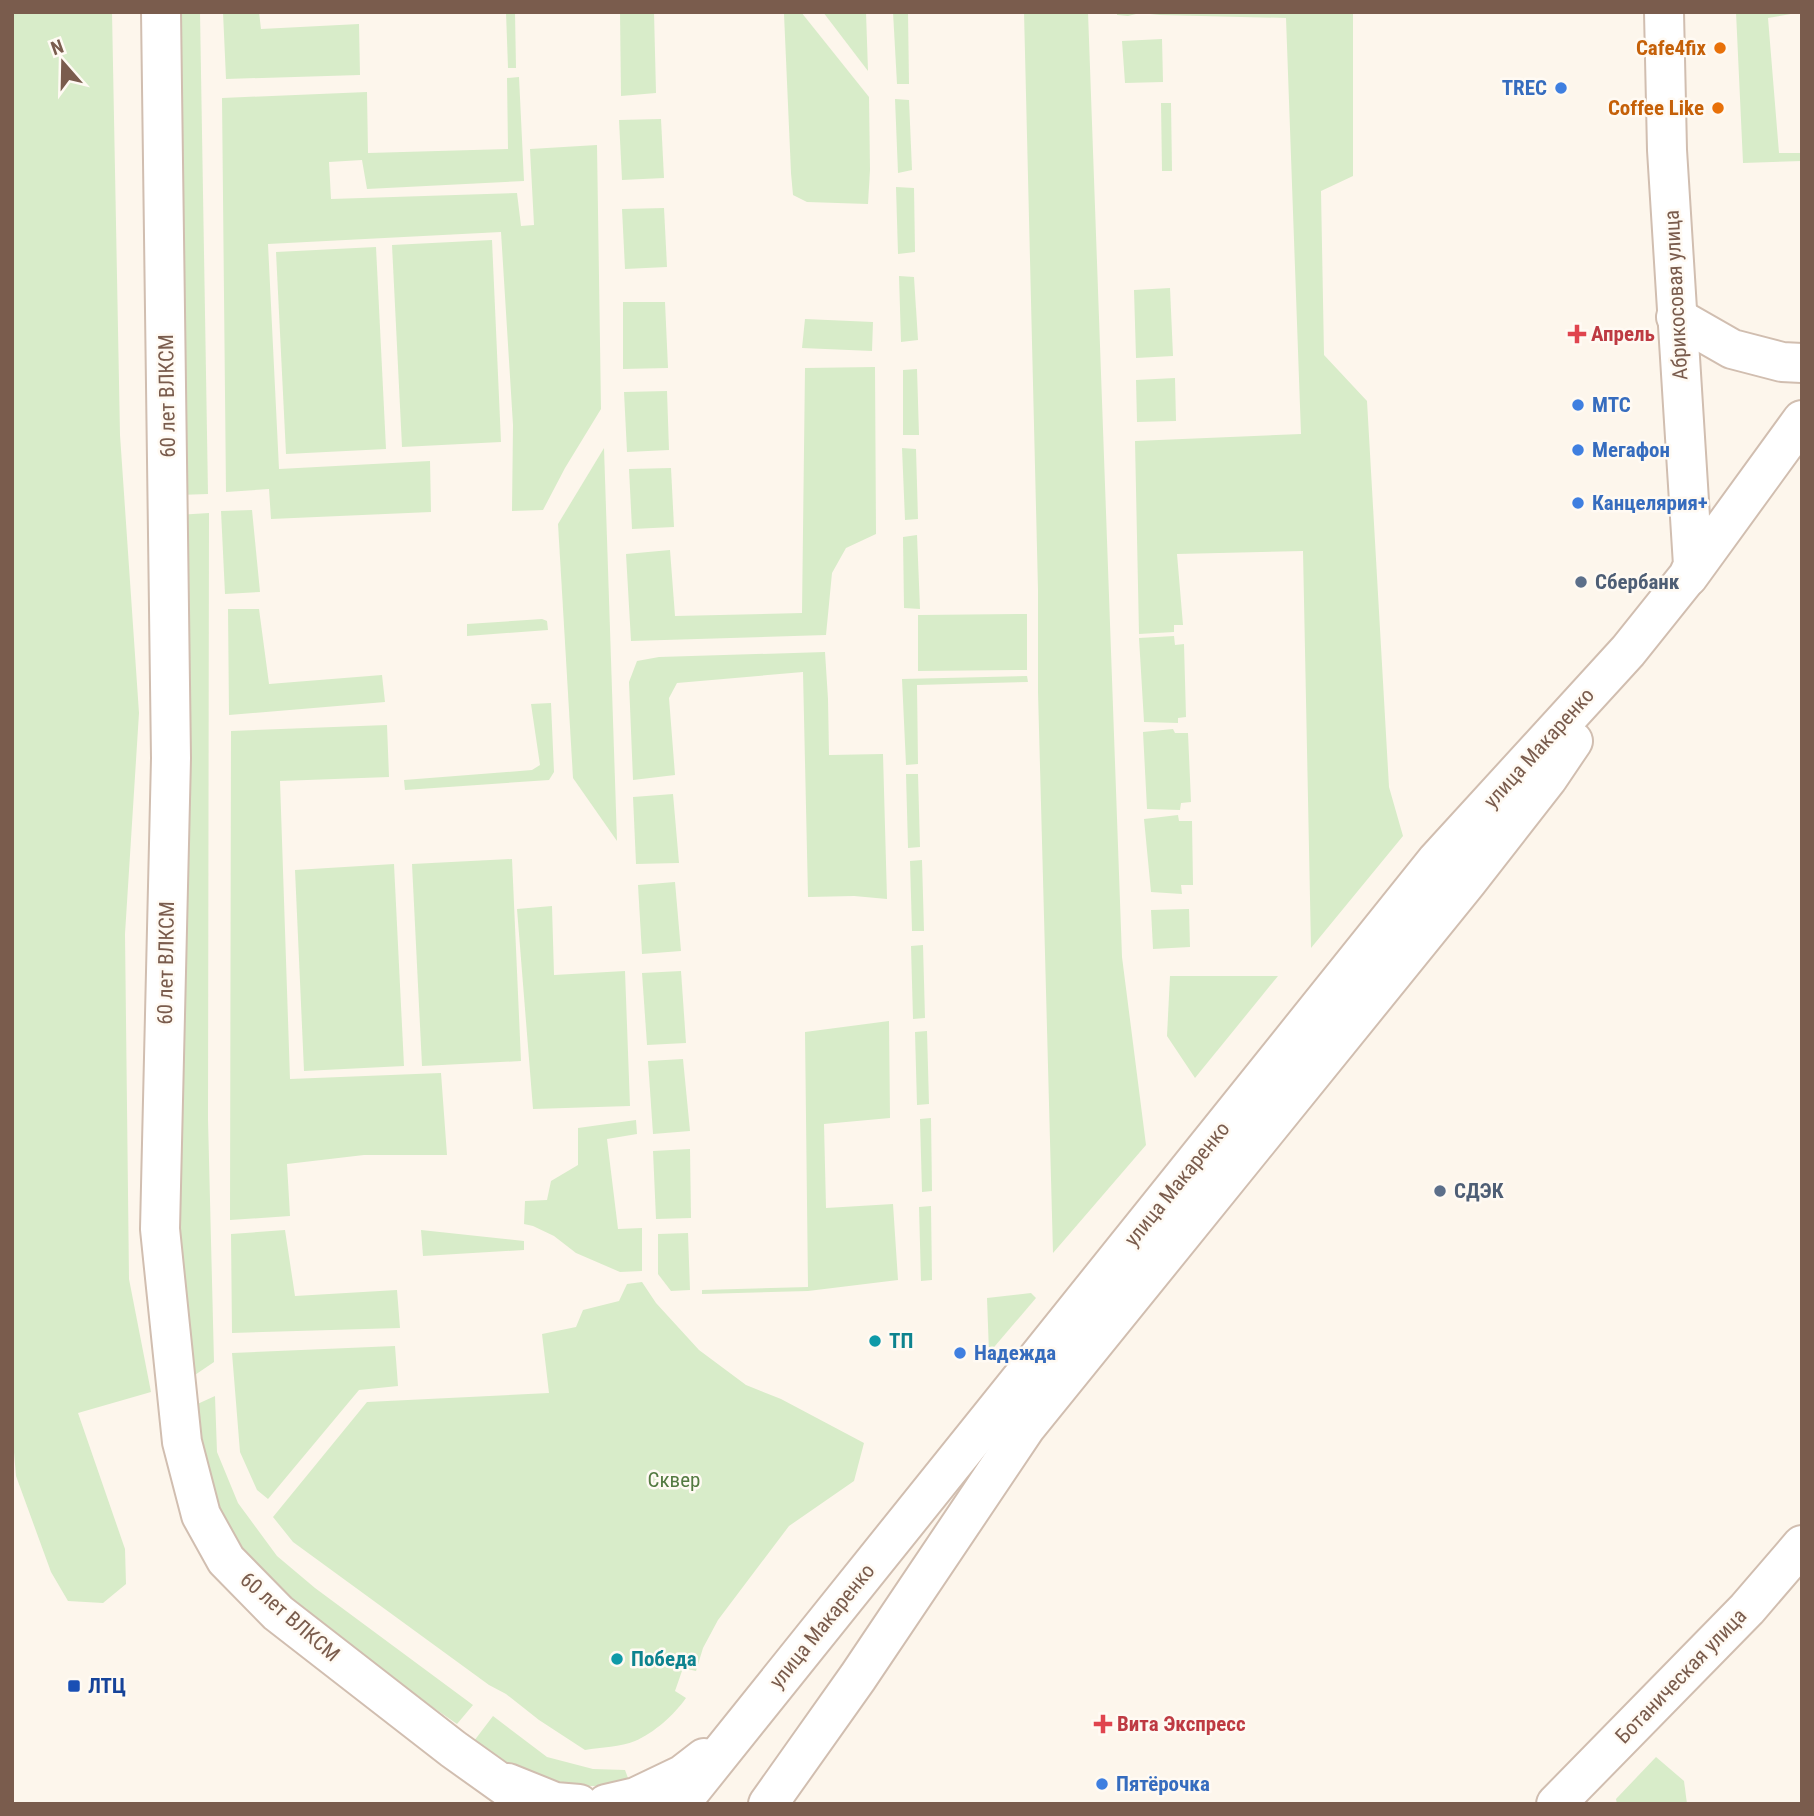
<svg xmlns="http://www.w3.org/2000/svg" width="1814" height="1816" viewBox="0 0 1814 1816" font-family="'Roboto Condensed',sans-serif">
<style>
.green{fill:#d8ecc9}
.lines{fill:none;stroke-linecap:round;stroke-linejoin:round}
.minor-casing{stroke:#d1beb0;stroke-width:42}
.minor{stroke:#fff;stroke-width:38}
.food-dot{fill:#e8710a;stroke:#fffaf3;stroke-width:2.5}
.shop-dot{fill:#3f7fe0;stroke:#fffaf3;stroke-width:2.5}
.health-dot{fill:#e0444e;stroke:#fffaf3;stroke-width:2.5}
.service-dot{fill:#5c6f8a;stroke:#fffaf3;stroke-width:2.5}
.culture-dot{fill:#0f9aa8;stroke:#fffaf3;stroke-width:2.5}
.transit-dot{fill:#1a4fb4;stroke:#fffaf3;stroke-width:2.5}
.labels{text-anchor:middle;stroke-width:5;stroke-linejoin:round;paint-order:stroke}
.food-label{font-size:21px;font-weight:bold;fill:#c56008;stroke:#fffaf3;text-anchor:end}
.shop-label{font-size:21px;font-weight:bold;fill:#366cbe;stroke:#fffaf3;text-anchor:start}
.street-label{font-size:21px;fill:#7a5c4d;stroke:#fffaf3}
.health-label{font-size:21px;font-weight:bold;fill:#be3a42;stroke:#fffaf3;text-anchor:start}
.service-label{font-size:21px;font-weight:bold;fill:#4e5e75;stroke:#fffaf3;text-anchor:start}
.culture-label{font-size:21px;font-weight:bold;fill:#0d838f;stroke:#fffaf3;text-anchor:start}
.park-label{font-size:21px;fill:#537a41;stroke:#fffaf3}
.transit-label{font-size:21px;font-weight:bold;fill:#164399;stroke:#fffaf3;text-anchor:start}
</style>
<rect width="100%" height="100%" fill="#fdf6ec"/>
<g class="green">
<path d="M12,12H112L120,435L139,713L125,934L129,1279L151,1392L78,1413L125,1549L126,1584L103,1603L68,1601L51,1572L16,1476L12,1429Z"/>
<path d="M173,12H200L208,494L178,495Z"/>
<path d="M223,12H259L261,29L359,24L360,75L226,79Z"/>
<path d="M506,12H515L516,68H508Z"/>
<path d="M620,12H654L656,93L621,96Z"/>
<path d="M793,12H801L869,97L870,170L868,204L807,202L793,195L791,173L784,14Z"/>
<path d="M823,12H866L868,71Z"/>
<path d="M893,12H908L909,84H897Z"/>
<path d="M1024,12H1088L1122,957L1146,1145L1053,1253L1038,692V590Z"/>
<path d="M1117,12H1353V176L1321,191L1324,355L1367,401L1389,787L1403,836L1311,948L1303,551L1177,554L1183,625H1174V632L1139,634L1135,441L1301,434L1286,18L1160,15L1140,13L1128,16L1117,15Z"/>
<path d="M1736,12H1802L1768,18L1779,153H1802V161L1743,163Z"/>
<path d="M1162,39L1163,82L1125,83L1122,41Z"/>
<path d="M519,77L524,181L367,189L362,160L329,162L331,199L517,193L521,226L534,225L530,149L597,145L601,409L565,468L543,510L512,511L513,425L501,232L268,244L279,469L430,461L431,512L271,519L269,489L226,492L222,98L367,92L368,153L508,149L507,78Z"/>
<path d="M895,99L909,100L912,170L898,173Z"/>
<path d="M1161,103H1171L1172,171H1162Z"/>
<path d="M661,119L664,178L622,180L619,120Z"/>
<path d="M896,187L914,188L915,252L898,254Z"/>
<path d="M664,208L667,267L625,269L622,209Z"/>
<path d="M492,240L501,442L402,447L392,245Z"/>
<path d="M376,247L386,449L286,454L276,252Z"/>
<path d="M899,276L914,277L918,340L901,342Z"/>
<path d="M1170,288L1173,356L1136,358L1134,290Z"/>
<path d="M623,302H665L668,368L623,369Z"/>
<path d="M805,319L873,322L872,351L802,348Z"/>
<path d="M875,367L876,534L846,548L832,573L826,635L631,641L626,554L670,550L675,616L802,613L805,368Z"/>
<path d="M917,369L919,435H903V370Z"/>
<path d="M1175,378L1176,421L1137,422L1136,380Z"/>
<path d="M667,391L669,450L627,452L624,392Z"/>
<path d="M604,448L617,841L573,778L558,524Z"/>
<path d="M902,448L916,449L918,519L905,520Z"/>
<path d="M671,468L674,527L632,529L629,469Z"/>
<path d="M252,510L260,592L225,594L221,511Z"/>
<path d="M209,513L208,1119L214,1362L189,1379L170,1234L177,515Z"/>
<path d="M917,535L920,609L904,608L903,537Z"/>
<path d="M228,609H259L269,684L382,675L385,702L229,715Z"/>
<path d="M1027,614V670L918,671V615Z"/>
<path d="M542,619L547,621L548,630L467,636V624Z"/>
<path d="M1174,636L1175,645L1184,644L1186,717L1178,718V723L1144,722L1139,638Z"/>
<path d="M825,652L828,699L829,755L883,754L887,899L854,896L808,897L803,672L677,683L669,698L675,775L633,780L629,682L637,661L659,657Z"/>
<path d="M1027,676L1028,682L917,685L918,764L906,765L902,679Z"/>
<path d="M551,703L554,772L549,780L405,790L404,780L532,770L540,765L531,704Z"/>
<path d="M387,725L389,777L280,781L290,1079L441,1073L447,1155H364L287,1164L290,1216L230,1220L231,731Z"/>
<path d="M1173,729L1175,733H1188L1191,802L1181,803L1180,810L1147,809L1143,732Z"/>
<path d="M906,774H918L920,847L908,848Z"/>
<path d="M673,794L679,863L636,864L633,797Z"/>
<path d="M1178,815L1179,821H1192L1193,885H1181L1182,894L1151,892L1144,819Z"/>
<path d="M512,859L521,1061L422,1066L412,864Z"/>
<path d="M922,860L924,931H912L910,861Z"/>
<path d="M394,864L404,1066L304,1071L295,870Z"/>
<path d="M675,882L681,951L642,954L638,885Z"/>
<path d="M552,906L554,975L625,971L630,1106L533,1109L517,909Z"/>
<path d="M1189,909L1190,947L1153,949L1151,910Z"/>
<path d="M923,945L925,1018L913,1019L911,946Z"/>
<path d="M681,971L686,1043L647,1045L642,973Z"/>
<path d="M1170,976H1278L1195,1078L1167,1036Z"/>
<path d="M889,1021L890,1118L824,1124L826,1208L893,1204L898,1280L808,1291L702,1294V1290L808,1287L805,1032Z"/>
<path d="M927,1031L929,1104L917,1105L915,1032Z"/>
<path d="M683,1059L690,1131L653,1134L648,1061Z"/>
<path d="M931,1118L932,1191L922,1192L920,1119Z"/>
<path d="M636,1120L637,1134L607,1139L618,1229L642,1228V1271L620,1272L576,1253L554,1236L533,1226L524,1224L525,1201L547,1200L551,1181L578,1165V1128Z"/>
<path d="M690,1149L691,1218L656,1219L653,1151Z"/>
<path d="M931,1206L932,1280L921,1281L919,1207Z"/>
<path d="M285,1230L295,1296L397,1290L400,1328L232,1333L231,1234Z"/>
<path d="M421,1230L524,1241V1250L423,1256Z"/>
<path d="M688,1233L690,1290L671,1291L658,1274V1234Z"/>
<path d="M642,1282L656,1303L699,1350L746,1385L781,1399L864,1443L854,1481L789,1526L718,1620L703,1648L696,1671L683,1668L675,1691L686,1698C674,1715 654,1733 635,1741C621,1747 601,1747 585,1750L539,1720L506,1694L489,1685L293,1542L273,1517L367,1402L549,1393L542,1334L576,1327L583,1310L619,1301L627,1284Z"/>
<path d="M1031,1293L1036,1298L989,1353L987,1298Z"/>
<path d="M395,1346L398,1386L359,1390L268,1499L257,1490L240,1452L232,1353Z"/>
<path d="M215,1396L217,1452L238,1503L277,1556L315,1588L473,1705L457,1724L331,1637L263,1579L216,1518L193,1406Z"/>
<path d="M493,1716L547,1757L593,1769L625,1770L631,1786H562L512,1767L474,1741Z"/>
<path d="M1656,1757L1684,1781L1687,1804H1617L1616,1799Z"/>
</g>
<g class="lines">
<defs>
<g id="minor">
<path d="M161,12L171,758L160,1229L182,1442L201,1515L226,1560L278,1613L453,1749L530,1804"/>
<path d="M1676,317L1732,349L1782,362L1802,363"/>
<path d="M1688,577L1802,420"/>
<path d="M508,1783L555,1802L579,1804"/>
<path d="M606,1804L636,1797L682,1775L704,1758"/>
<path d="M680,1804L1437,860L1628,651L1688,576L1693,565L1667,150L1664,12"/>
<path d="M768,1804L858,1677L1026,1427L1467,882L1548,778L1573,741"/>
<path d="M1556,1804L1747,1609L1802,1545"/>
</g>
</defs>
<use href="#minor" class="minor-casing"/>
<use href="#minor" class="minor"/>
</g>
<g class="food-dot">
<circle cx="1720" cy="48" r="7"/>
<circle cx="1718" cy="108" r="7"/>
</g>
<g class="shop-dot">
<circle cx="1561" cy="88" r="7"/>
<circle cx="1578" cy="405" r="7"/>
<circle cx="1578" cy="450" r="7"/>
<circle cx="1578" cy="503" r="7"/>
<circle cx="960" cy="1353" r="7"/>
<circle cx="1102" cy="1784" r="7"/>
</g>
<g class="health-dot">
<path d="M1573.5 323.5h7v7h7v7h-7v7h-7v-7h-7v-7h7z"/>
<path d="M1099.5 1713.5h7v7h7v7h-7v7h-7v-7h-7v-7h7z"/>
</g>
<g class="service-dot">
<circle cx="1581" cy="582" r="7"/>
<circle cx="1440" cy="1191" r="7"/>
</g>
<g class="culture-dot">
<circle cx="875" cy="1341" r="7"/>
<circle cx="617" cy="1659" r="7"/>
</g>
<rect class="transit-dot" x="67" y="1679" width="14" height="14" rx="3.5"/>
<g class="labels">
<g class="food-label">
<text x="1706" y="55">Cafe4fix</text>
<text x="1704" y="115">Coffee Like</text>
</g>
<g class="shop-label">
<text x="1547" y="95" text-anchor="end">TREC</text>
<text x="1592" y="412">МТС</text>
<text x="1592" y="457">Мегафон</text>
<text x="1592" y="510">Канцелярия+</text>
<text x="974" y="1360">Надежда</text>
<text x="1116" y="1791">Пятёрочка</text>
</g>
<g class="street-label">
<text transform="translate(1676 295) rotate(-93)" y="7">Абрикосовая улица</text>
<text transform="translate(167 396) rotate(-91)" y="7">60 лет ВЛКСМ</text>
<text transform="translate(1539 748) rotate(-48)" y="7">улица Макаренко</text>
<text transform="translate(166 963) rotate(-89)" y="7">60 лет ВЛКСМ</text>
<text transform="translate(1177 1184) rotate(-51)" y="7">улица Макаренко</text>
<text transform="translate(290 1617) rotate(41)" y="7">60 лет ВЛКСМ</text>
<text transform="translate(822 1626) rotate(-51)" y="7">улица Макаренко</text>
<text transform="translate(1681 1676) rotate(-46)" y="7">Ботаническая улица</text>
</g>
<g class="health-label">
<text x="1591" y="341">Апрель</text>
<text x="1117" y="1731">Вита Экспресс</text>
</g>
<g class="service-label">
<text x="1595" y="589">Сбербанк</text>
<text x="1454" y="1198">СДЭК</text>
</g>
<g class="culture-label">
<text x="889" y="1348">ТП</text>
<text x="631" y="1666">Победа</text>
</g>
<g class="park-label">
<text x="674" y="1487">Сквер</text>
</g>
<g class="transit-label">
<text x="88" y="1693">ЛТЦ</text>
</g>
</g>
<rect width="1814" height="1816" fill="none" stroke="#7a5c4d" stroke-width="28"/>
<g transform="translate(63 63) rotate(340)" stroke="#fffaf3" stroke-width="5" paint-order="stroke">
<path d="M0-5L12 26L0 18L-12 26Z" fill="#7a5c4d"/>
<text y="-10" font-size="19" font-weight="bold" text-anchor="middle" fill="#7a5c4d">N</text>
</g>
</svg>
